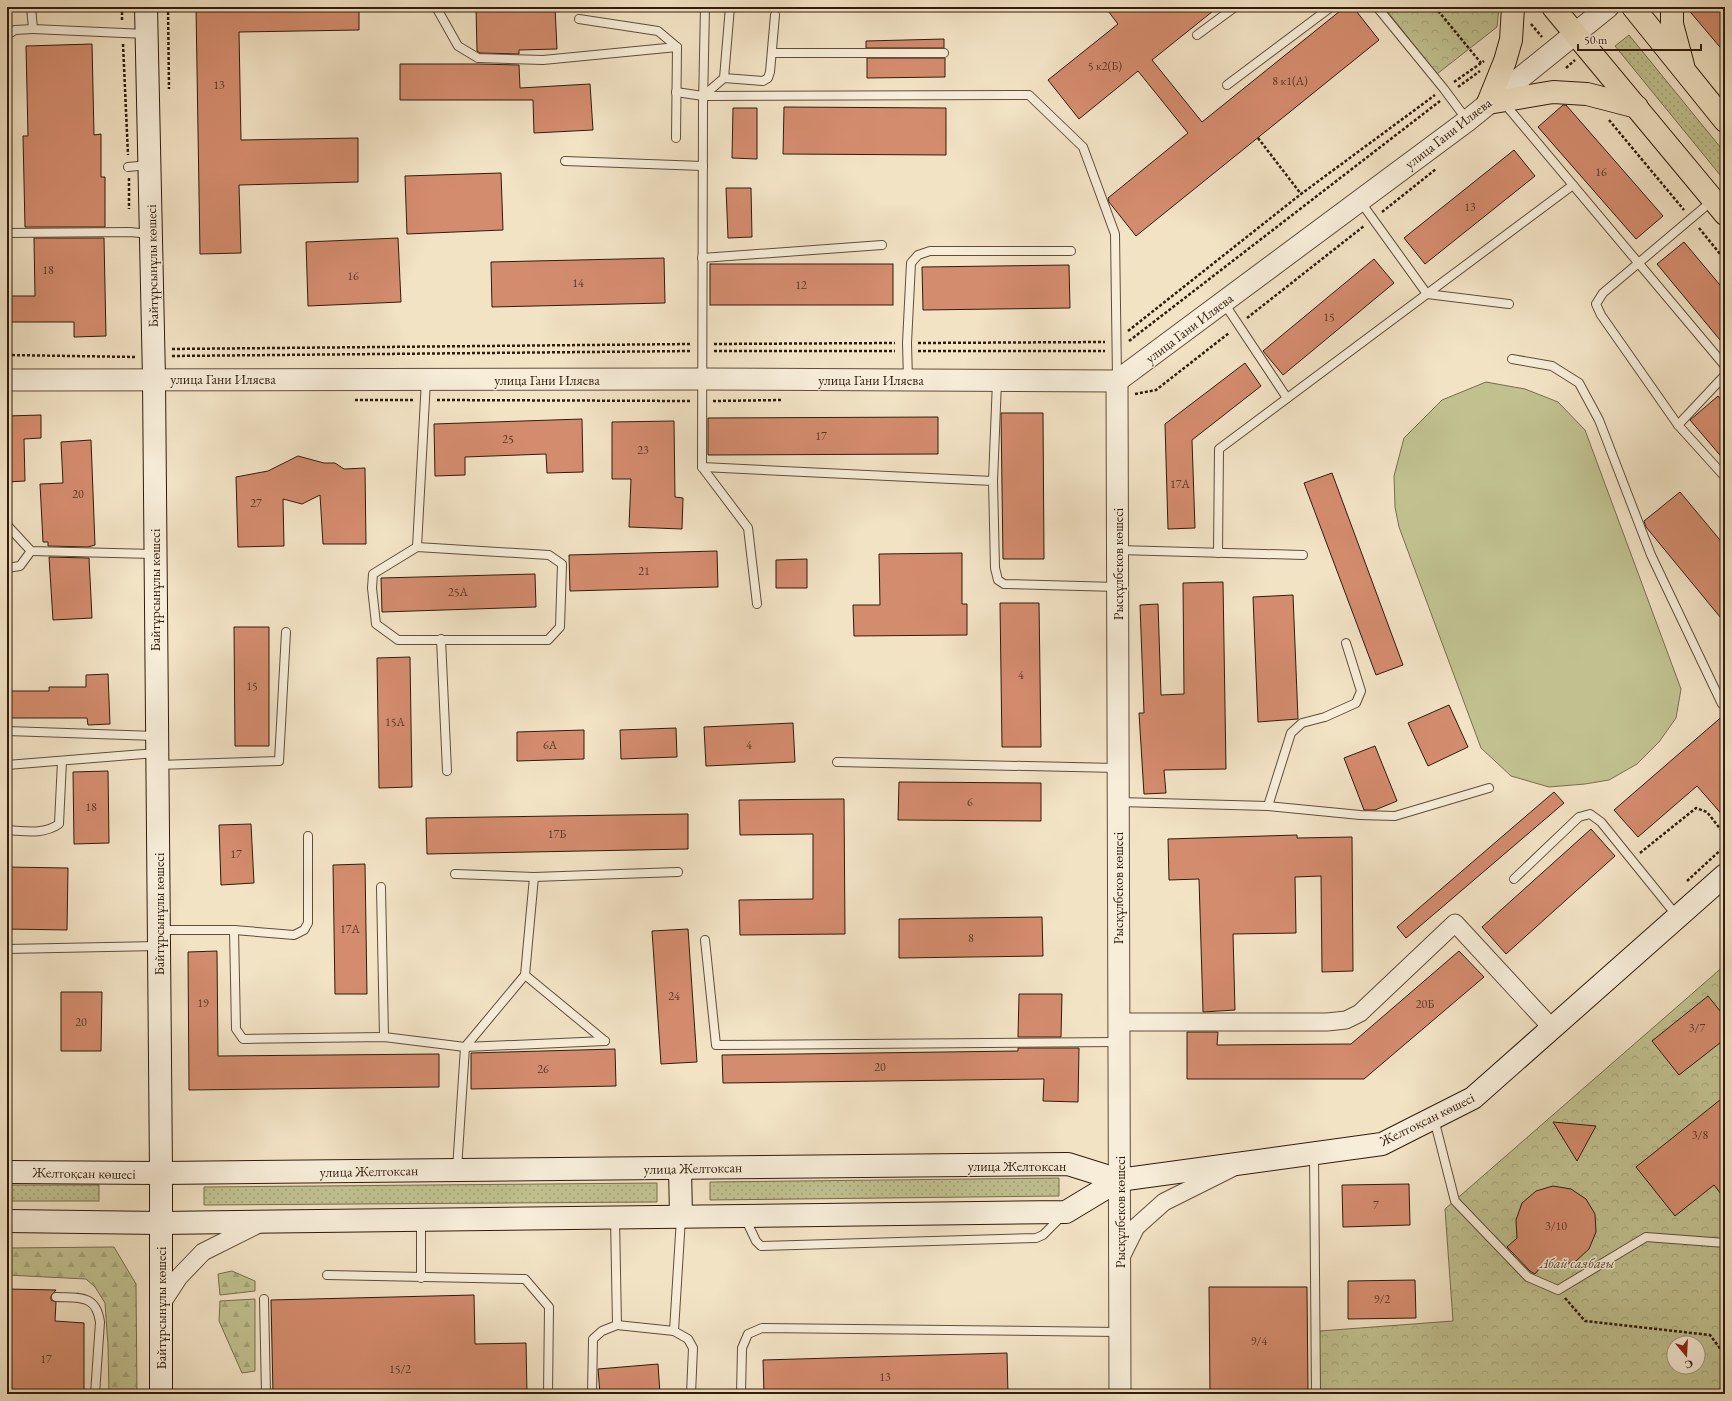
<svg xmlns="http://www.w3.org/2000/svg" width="1732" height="1401" viewBox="0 0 1732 1401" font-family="'EB Garamond',serif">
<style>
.grass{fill:url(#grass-dots);stroke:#786e4e}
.forest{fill:url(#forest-firs);stroke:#786e4e}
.park{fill:url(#park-crowns);stroke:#786e4e;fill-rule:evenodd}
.pitch{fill:#c1c190;stroke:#786e4e}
.building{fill:#d48c6e;stroke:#301c0b}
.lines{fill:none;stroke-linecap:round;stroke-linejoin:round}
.service-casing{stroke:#604e3a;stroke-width:10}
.minor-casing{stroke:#604e3a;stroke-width:19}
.tertiary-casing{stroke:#604e3a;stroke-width:23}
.secondary-casing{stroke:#301c0b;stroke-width:24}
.primary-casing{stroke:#301c0b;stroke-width:24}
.path{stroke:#301c0b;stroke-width:2.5;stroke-dasharray:3 2;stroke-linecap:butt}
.service{stroke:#f7edd9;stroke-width:8}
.minor{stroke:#f7edd9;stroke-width:17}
.tertiary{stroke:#f7edd9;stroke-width:21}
.secondary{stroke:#f7edd9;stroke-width:22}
.primary{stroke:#f2e3c5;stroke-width:22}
.labels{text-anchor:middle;stroke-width:3;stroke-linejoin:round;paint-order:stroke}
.number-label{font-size:12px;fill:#593824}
.street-label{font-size:14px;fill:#301c0b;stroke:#f7edd9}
.park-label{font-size:14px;font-style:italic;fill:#5c4e33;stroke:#f7edd9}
</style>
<defs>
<pattern id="grass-dots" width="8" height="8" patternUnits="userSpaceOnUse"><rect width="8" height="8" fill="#c1c190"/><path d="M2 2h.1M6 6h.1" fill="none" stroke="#a6a57b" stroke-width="1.8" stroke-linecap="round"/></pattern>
<pattern id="forest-firs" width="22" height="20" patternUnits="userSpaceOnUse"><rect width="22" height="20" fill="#c1c190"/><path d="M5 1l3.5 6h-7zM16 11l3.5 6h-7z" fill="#a6a57b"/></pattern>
<pattern id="park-crowns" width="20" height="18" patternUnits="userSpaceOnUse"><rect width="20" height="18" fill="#c1c190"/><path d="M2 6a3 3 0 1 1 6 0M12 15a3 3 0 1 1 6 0" fill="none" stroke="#a6a57b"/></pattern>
</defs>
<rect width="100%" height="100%" fill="#f2e3c5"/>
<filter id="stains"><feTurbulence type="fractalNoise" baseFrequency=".005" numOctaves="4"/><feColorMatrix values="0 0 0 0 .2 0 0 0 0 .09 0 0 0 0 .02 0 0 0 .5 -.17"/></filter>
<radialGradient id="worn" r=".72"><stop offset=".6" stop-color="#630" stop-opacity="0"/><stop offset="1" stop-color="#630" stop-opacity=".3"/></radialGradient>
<g class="grass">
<path d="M1629,35L1725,153V181L1615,46Z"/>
<path d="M1059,1178V1196L710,1200V1182Z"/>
<path d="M657,1183V1202L204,1205V1187Z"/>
<rect x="7" y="1185" width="92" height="16"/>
</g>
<g class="forest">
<path d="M114,1247L136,1284L137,1394H109L108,1346L105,1303L95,1287L86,1279L7,1275V1248Z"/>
<path d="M232,1271L255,1281V1291L220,1295L218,1274Z"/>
<path d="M255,1299V1371L242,1373L219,1321L220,1301Z"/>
</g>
<g class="park">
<path d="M1384,7H1499L1497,27L1437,74Z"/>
<path d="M1725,965V1394H1315L1320,1331L1453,1321L1445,1209ZM1674,1343H1698V1367H1674Z"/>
</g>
<path class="pitch" d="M1486,382L1525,389L1558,402L1585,430L1681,689L1676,718L1659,742L1637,764L1609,780L1585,784L1549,787L1511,776L1481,748L1399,527L1395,507L1394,476L1404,438L1442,400Z"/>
<g class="building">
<path d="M196,7H359V30L239,32L241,140L358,138V182L239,185L241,253L200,254Z"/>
<path d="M476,7H555L557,49L519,50V54L480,53L477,51Z"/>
<path d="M1105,7H1218L1152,60L1202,122L1345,7H1353L1379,40L1136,236L1109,202L1108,198L1188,133L1138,71L1079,119L1048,80L1118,24Z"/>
<path d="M1686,7H1725V53Z"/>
<path d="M944,39V48H866V41Z"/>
<path d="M92,44L94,135L101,134V177H105V227H25L23,136H28L26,46Z"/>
<path d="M867,58H945V77L867,78Z"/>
<path d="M478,64L519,65L520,88L590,84L593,130L534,133L533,100H400V64Z"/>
<path d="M1563,105H1566L1663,216L1636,239L1538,127Z"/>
<path d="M784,107L946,108V155L783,154Z"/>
<path d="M733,108H757V159L732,158Z"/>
<path d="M1514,150L1535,176L1425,264L1404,238Z"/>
<path d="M501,173L503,230L407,234L405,176Z"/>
<path d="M726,188H751L752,237L728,238Z"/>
<path d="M34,238H104L106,336L74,337V322H7V296H35Z"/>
<path d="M398,238L401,302L308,306L306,242Z"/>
<path d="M1684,242L1725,291V346L1657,264Z"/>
<path d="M664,258L665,303L492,307L491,262Z"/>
<path d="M1374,259L1394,283L1283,375L1263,351Z"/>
<rect x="710" y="264" width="183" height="41"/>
<path d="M1069,265L1070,308L923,310L922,267Z"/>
<path d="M1245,363L1261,386L1192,440L1195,528L1168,529L1165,424Z"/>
<path d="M1718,396L1725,405V461L1690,420Z"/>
<path d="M1001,413H1043L1044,559H1003Z"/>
<path d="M41,415V438L24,439L25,481L7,482V416Z"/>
<path d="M938,417V454L708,455V418Z"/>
<path d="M582,419L583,472L547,473L546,454L465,457V475L435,476L434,424Z"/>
<path d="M674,421L675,497L683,498L682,529L629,527L631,479H612V422Z"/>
<path d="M91,440L95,545L88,547L48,546V542H43L40,484L63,483L61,442Z"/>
<path d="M298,456L324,463H335L344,469L365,468L366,544H323L320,495L302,504L283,499L284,546L238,547L236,477L268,471Z"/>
<path d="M1332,473L1403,665L1376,675L1304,483Z"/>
<path d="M1680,492L1725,546V623L1646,527L1644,521Z"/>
<path d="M717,551L718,587L570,591L569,555Z"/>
<path d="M962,553V604H967V635L854,636L853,605H880L879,554Z"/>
<path d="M49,557L89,558L92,618L53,620Z"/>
<path d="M807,559V588H776V560Z"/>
<path d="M535,574L536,607L382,612L381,578Z"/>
<path d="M1223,582L1226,769L1164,770L1166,793L1144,794L1139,713H1144L1140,605L1158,604L1161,695L1184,694L1183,583Z"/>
<path d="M1293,595L1298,719L1258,722L1253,597Z"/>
<path d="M1000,603H1039L1041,747H1002Z"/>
<path d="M234,627H269V746H235Z"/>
<path d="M410,657L412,787L379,788L377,658Z"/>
<path d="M108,674L110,724L88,725L87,718H7V691H49V687H86V675Z"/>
<path d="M1449,705L1468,747L1428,766L1408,723Z"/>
<path d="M1725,714V818L1697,786L1638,837L1614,810Z"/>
<path d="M793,723L795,762L706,766L704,727Z"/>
<path d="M676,728L677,757L621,759L620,730Z"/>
<path d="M584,730V759L517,761V732Z"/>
<path d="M1375,746L1397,801L1375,810H1364L1344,758Z"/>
<path d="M108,771L109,843L74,844L73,772Z"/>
<path d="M899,782L1041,783V821L898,820Z"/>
<path d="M1554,792L1564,803L1406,938L1397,927Z"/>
<path d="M844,799L845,934L740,935L739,900L813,899V834L740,835L739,800Z"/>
<path d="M688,814V849L427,854L426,818Z"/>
<path d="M251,824L254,883L221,885L219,825Z"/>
<path d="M1591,829L1615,856L1506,954L1482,927Z"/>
<path d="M1297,835V838L1352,837L1353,971L1322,972L1321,876L1295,877L1296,933L1233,934L1235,1010L1203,1012L1199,879L1169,880L1168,839Z"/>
<path d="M365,864L367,994H335L333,865Z"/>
<path d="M7,867L68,868L67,930L7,929Z"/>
<path d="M1042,917L1043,956L899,958V919Z"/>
<path d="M688,929L697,1062L661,1064L652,931Z"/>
<path d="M217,951L218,1056L439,1054V1087L189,1090L188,952Z"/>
<path d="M1459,951L1484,977L1364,1079H1187V1032H1218L1217,1045L1351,1044Z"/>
<path d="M61,992H102L101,1051H61Z"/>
<path d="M1019,994H1062L1061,1037H1018Z"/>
<path d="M1708,996L1725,1017V1039L1679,1075L1652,1041Z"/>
<path d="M1018,1048H1079L1078,1102L1043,1101L1044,1079L723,1083L722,1055L1018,1051Z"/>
<path d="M615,1049L616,1086L471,1089V1053Z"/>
<path d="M1725,1096V1199L1714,1185L1675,1216L1636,1167Z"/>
<path d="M1553,1122L1596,1126L1577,1161Z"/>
<path d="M1409,1184L1410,1225L1343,1227L1342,1185Z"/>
<path d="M1553,1186L1571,1189L1586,1199L1595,1214L1596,1232L1589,1249L1576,1261L1559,1266L1544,1263L1535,1274L1530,1271L1507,1247L1517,1238L1516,1220L1522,1203L1536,1191Z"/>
<path d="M1415,1280L1416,1318L1348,1319V1281Z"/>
<path d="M1209,1287H1307L1308,1394H1210Z"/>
<path d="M7,1289L56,1290L51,1296V1300L56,1302L55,1321L84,1323V1394H7Z"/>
<path d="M474,1295L475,1344L526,1343L527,1394H273L271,1300Z"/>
<path d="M1007,1353L1008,1394H764L763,1360Z"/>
<path d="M658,1364L660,1394H600L598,1369Z"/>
</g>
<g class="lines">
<defs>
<g id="service">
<path d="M31,7L33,29L146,34"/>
<path d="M436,7L458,46L478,58L543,60L677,47"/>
<path d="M705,7L703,104L702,467L748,528L757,604"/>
<path d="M1377,7L1444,89L1467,120"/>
<path d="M579,19L658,31L677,47L676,138"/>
<path d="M7,35L15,30L33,29"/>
<path d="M1197,35L1235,7"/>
<path d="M772,53H944"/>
<path d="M724,78L763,81L768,78L770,72L775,15"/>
<path d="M1227,85L1331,7"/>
<path d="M676,92L703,96L1029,95L1083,147L1115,234L1117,378"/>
<path d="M703,96L724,78L730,7"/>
<path d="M1504,103L1725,366"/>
<path d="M565,161L703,166"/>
<path d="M128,167L149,165"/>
<path d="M1360,201L1427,294L1509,304"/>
<path d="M7,233L130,232L150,234"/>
<path d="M702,258L882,245"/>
<path d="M1224,303L1287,398"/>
<path d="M1512,359L1552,366L1579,383L1599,420L1651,555L1722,704"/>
<path d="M1725,375L1678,425L1725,477"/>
<path d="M908,380L907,343L911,263L918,255L930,251H1071"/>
<path d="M1678,425L1601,315L1596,304L1603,293L1713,200"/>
<path d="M702,467L993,481L995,568L998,580L1004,584L1117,587"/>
<path d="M993,481L997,381"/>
<path d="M7,525L31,551L154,554"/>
<path d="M417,547L549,555L562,564L560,627L548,640H398L376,624L372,588L373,574Z"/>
<path d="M417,547L426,380"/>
<path d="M1118,550L1303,555"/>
<path d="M1218,553L1219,449L1573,185"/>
<path d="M7,568L20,566L31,551"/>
<path d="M441,639L447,771"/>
<path d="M7,731L156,736"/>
<path d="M837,762L1117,768"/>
<path d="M7,765L156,753"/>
<path d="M158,765L279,761L286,632"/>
<path d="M1119,802L1268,806L1360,815L1395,816L1489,788"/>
<path d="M1268,806L1291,733L1302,723L1325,717L1356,703L1361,691L1346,643"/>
<path d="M7,830C25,831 43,835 59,824L62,761"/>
<path d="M455,874L534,877L678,872"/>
<path d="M1514,879L1579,817L1590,814L1601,822L1677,916"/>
<path d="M381,887L384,1037"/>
<path d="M159,930H234L294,935L304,930L308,923V836"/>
<path d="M234,930L236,1029L243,1039L384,1037L465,1047L605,1041"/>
<path d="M705,940L716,1045L1118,1042"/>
<path d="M7,949L158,946"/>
<path d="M525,975L605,1041"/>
<path d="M1434,1119L1455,1201L1528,1277L1558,1290L1646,1237L1725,1243"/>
<path d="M1314,1154L1316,1394"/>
<path d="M457,1169L465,1047L525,975L534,877"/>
<path d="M681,1218L674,1331L688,1339L693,1348L691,1394"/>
<path d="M745,1218L756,1241L761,1246L1036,1238L1043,1235L1063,1215"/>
<path d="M421,1220V1278"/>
<path d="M327,1275L525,1279L549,1307L548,1394"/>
<path d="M56,1297C79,1298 96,1294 100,1322L95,1394"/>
<path d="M264,1299L266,1394"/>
<path d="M617,1325L674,1331"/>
<path d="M592,1394L593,1339L602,1331L617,1325L615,1218"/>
<path d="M741,1394L742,1348L748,1334L762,1328L1119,1332"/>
</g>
<g id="minor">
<path d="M1119,1022H1327L1346,1020L1360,1013L1455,923L1552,1028"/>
<path d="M1120,1259L1136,1227L1164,1202L1232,1168"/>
<path d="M160,1306L179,1277L203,1252L261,1223"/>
</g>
<g id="tertiary">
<path d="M7,380L702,379L1117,381L1467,121L1608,7"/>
<path d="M1117,381L1120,1394"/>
</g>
<g id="secondary">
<path d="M146,7L154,379L161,1173V1394"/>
<path d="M680,1168L681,1217"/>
<path d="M7,1172L161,1173L1068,1164L1119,1180"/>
<path d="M7,1221L160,1223L1066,1212L1119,1180L1382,1144L1473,1098L1725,875"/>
</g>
<g id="primary">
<path d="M1553,7L1725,214"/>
<path d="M1633,7L1725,121"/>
<path d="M1672,7V24L1683,65"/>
<path d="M1488,103L1553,92L1587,94L1637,107"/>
<path d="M1488,103L1505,61L1511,40L1513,7"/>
</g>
</defs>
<use href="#service" class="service-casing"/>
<use href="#minor" class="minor-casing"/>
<use href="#tertiary" class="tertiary-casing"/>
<use href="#secondary" class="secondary-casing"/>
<use href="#primary" class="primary-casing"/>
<g class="path">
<path d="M122,7V21"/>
<path d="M168,7L169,89"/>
<path d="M1435,7L1481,63"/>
<path d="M1531,24L1542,37"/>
<path d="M123,44L128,155"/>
<path d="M1566,68L1575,60"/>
<path d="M1454,82L1484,61"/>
<path d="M1458,87L1480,71"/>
<path d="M1609,120L1684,210"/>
<path d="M1258,138L1301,194"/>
<path d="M129,178V209"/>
<path d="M1382,212L1436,169"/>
<path d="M1699,228L1725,260"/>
<path d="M1247,318L1364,226"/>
<path d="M1128,331L1301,194L1435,95"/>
<path d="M1129,341L1440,101"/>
<path d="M918,343L1105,342"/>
<path d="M714,344L895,343"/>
<path d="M172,349L691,344"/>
<path d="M714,351H895"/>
<path d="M918,351H1105"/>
<path d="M7,355L135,357"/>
<path d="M172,356L691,351"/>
<path d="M1135,394L1156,390L1229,333"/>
<path d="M355,400H414"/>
<path d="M437,400L690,401"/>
<path d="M713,401L782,400"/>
<path d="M1640,853L1696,808L1707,812L1725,835"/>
<path d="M1687,881L1725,846"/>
<path d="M1565,1298L1585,1321L1710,1335L1725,1355"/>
</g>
<use href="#service" class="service"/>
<use href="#minor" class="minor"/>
<use href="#tertiary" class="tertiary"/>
<use href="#secondary" class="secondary"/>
<use href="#primary" class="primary"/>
</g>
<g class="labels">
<g class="number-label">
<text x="1105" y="70">5 к2(Б)</text>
<text x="1290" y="85">8 к1(А)</text>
<text x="219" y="89">13</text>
<text x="1601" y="176">16</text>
<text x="1470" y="211">13</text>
<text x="48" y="274">18</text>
<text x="353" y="280">16</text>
<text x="578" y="287">14</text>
<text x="801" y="289">12</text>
<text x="1329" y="321">15</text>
<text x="821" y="440">17</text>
<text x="508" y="443">25</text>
<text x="643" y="454">23</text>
<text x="1180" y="488">17А</text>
<text x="78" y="498">20</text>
<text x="256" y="507">27</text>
<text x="644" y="575">21</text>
<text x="458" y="596">25А</text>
<text x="1021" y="679">4</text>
<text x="252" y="690">15</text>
<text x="395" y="726">15А</text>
<text x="550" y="749">6А</text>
<text x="749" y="749">4</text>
<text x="970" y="806">6</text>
<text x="91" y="811">18</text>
<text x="557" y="838">17Б</text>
<text x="236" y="858">17</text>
<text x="350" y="933">17А</text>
<text x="971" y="942">8</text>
<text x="674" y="1000">24</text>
<text x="203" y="1007">19</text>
<text x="1425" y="1008">20Б</text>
<text x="81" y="1026">20</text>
<text x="1697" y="1032">3/7</text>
<text x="880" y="1071">20</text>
<text x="543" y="1073">26</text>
<text x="1700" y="1139">3/8</text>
<text x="1376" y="1209">7</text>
<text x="1556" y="1230">3/10</text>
<text x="1382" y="1303">9/2</text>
<text x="1259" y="1345">9/4</text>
<text x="46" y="1363">17</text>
<text x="400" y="1373">15/2</text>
<text x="885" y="1381">13</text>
</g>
<g class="street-label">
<text transform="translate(1448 133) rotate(-38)" y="5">улица Гани Иляева</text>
<text transform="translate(152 266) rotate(-91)" y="5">Байтұрсынұлы көшесі</text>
<text transform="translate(1189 328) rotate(-37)" y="5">улица Гани Иляева</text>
<text x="223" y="384">улица Гани Иляева</text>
<text x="547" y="385">улица Гани Иляева</text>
<text x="871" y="385">улица Гани Иляева</text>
<text transform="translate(1118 564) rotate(-90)" y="5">Рысқұлбеков көшесі</text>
<text transform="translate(155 590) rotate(-90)" y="5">Байтұрсынұлы көшесі</text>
<text transform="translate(1118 888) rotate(-90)" y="5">Рысқұлбеков көшесі</text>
<text transform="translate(159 914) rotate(-90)" y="5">Байтұрсынұлы көшесі</text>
<text transform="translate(1427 1119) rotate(-26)" y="5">Желтоқсан көшесі</text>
<text x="1017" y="1171">улица Желтоксан</text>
<text transform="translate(693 1168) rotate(-1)" y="5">улица Желтоксан</text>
<text transform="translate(369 1171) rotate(-1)" y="5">улица Желтоксан</text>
<text transform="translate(84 1173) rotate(1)" y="5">Желтоқсан көшесі</text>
<text transform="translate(1120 1212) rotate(-90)" y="5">Рысқұлбеков көшесі</text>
<text transform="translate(161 1308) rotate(-90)" y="5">Байтұрсынұлы көшесі</text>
</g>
<g class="park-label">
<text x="1577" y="1268">Абай саябағы</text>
</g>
</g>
<rect width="1732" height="1401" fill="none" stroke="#f2e3c5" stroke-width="24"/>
<rect x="8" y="8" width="1716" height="1385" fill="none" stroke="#301c0b" stroke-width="2"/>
<rect x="12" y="12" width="1708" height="1377" fill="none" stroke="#301c0b"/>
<g transform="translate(1686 1355) rotate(162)"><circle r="19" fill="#f7edd9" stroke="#a79987"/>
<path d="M0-3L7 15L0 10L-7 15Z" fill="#8f2418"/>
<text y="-6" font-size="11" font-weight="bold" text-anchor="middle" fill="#301c0b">С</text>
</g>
<path d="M1578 44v6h123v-6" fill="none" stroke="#301c0b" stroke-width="2"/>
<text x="1584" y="44" font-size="12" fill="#301c0b" stroke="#f7edd9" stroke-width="3" paint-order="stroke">50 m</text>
<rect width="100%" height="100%" filter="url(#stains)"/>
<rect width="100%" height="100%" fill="url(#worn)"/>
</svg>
